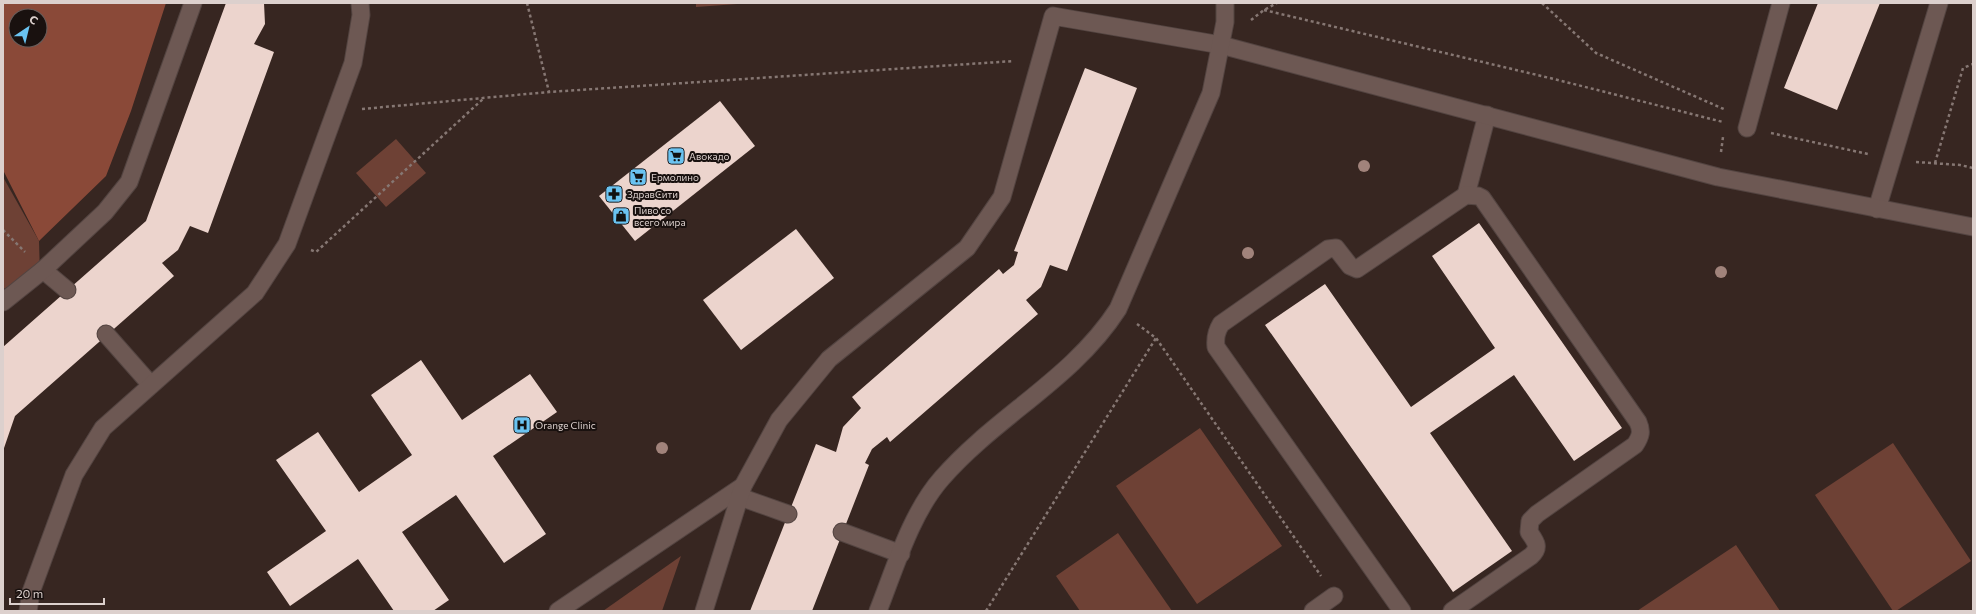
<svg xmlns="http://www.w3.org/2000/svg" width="1976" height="614" viewBox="0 0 1976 614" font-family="Commissioner,sans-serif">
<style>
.green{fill:#6e4135}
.forest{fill:#8a4938;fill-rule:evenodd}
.building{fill:#ecd4cd}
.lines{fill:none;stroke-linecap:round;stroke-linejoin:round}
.lane-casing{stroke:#534441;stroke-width:19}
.path{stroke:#867773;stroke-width:2.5;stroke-dasharray:3 3;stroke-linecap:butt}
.lane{stroke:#6d5853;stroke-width:17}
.tree{fill:#a1837b}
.labels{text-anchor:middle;stroke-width:4;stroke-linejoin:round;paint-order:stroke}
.poi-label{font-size:10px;fill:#dcd0cd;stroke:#19110f;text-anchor:start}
</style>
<rect width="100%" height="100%" fill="#372621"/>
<g class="green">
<path d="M696,3H751L696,7Z"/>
<path d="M396,139L426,173L386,207L356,173Z"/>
<path d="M3,177L39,241L40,277L3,289Z"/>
<path d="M1200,428L1282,546L1197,604L1116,486Z"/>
<path d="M1893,443L1971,561L1896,611H1893L1815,495Z"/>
<path d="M1118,533L1172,611H1080L1056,576Z"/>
<path d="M1736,545L1780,611H1637Z"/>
<path d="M681,556L662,611H603Z"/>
</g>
<path class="forest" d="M3,3H166L131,111L106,176L39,241L3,170ZM16,16H40V40H16Z"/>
<g class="building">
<path d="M226,3H264L265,24L254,44L274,52L208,233L190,226L178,250L162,263L174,276L15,416L3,451V347L146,221Z"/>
<path d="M1818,3H1880L1837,110L1784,88Z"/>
<path d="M1085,68L1137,88L1067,271L1050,265L1041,287L1026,300L1038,314L890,442L887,437L872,449L865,463L869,465L812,611H750L816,444L836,452L843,427L861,408L852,397L999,269L1003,274L1014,265L1018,252L1014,251Z"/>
<path d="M720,101L755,146L635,241L599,196Z"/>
<path d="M1479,223L1622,428L1574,461L1514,375L1430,433L1512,551L1453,592L1265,325L1325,284L1411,407L1495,348L1432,256Z"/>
<path d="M796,229L834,278L741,350L703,300Z"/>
<path d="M421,360L462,420L530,374L557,412L493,456L546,534L504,563L456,495L402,532L449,600L433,611H394L358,559L290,606L267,572L326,531L276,460L318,432L359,492L412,455L371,395Z"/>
</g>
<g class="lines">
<defs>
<g id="lane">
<path d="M1747,128L1781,3"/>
<path d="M1466,195L1487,115"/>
<path d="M1877,209L1939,3"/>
<path d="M43,270L67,290"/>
<path d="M3,302L43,270L105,212L129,182L193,3"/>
<path d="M106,334L151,385"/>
<path d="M740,497L788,514"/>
<path d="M842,532L901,554"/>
<path d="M28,611L31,592L74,475L103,428L255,293L287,244L353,63L361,15L360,3"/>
<path d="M558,611L743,486"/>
<path d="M704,611L743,486L779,420L829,359L967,248L1002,197L1053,16L1221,45L1718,177L1973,227"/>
<path d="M878,611C895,568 911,513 942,478C996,416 1073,379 1118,309L1211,93L1225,22V3"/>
<path d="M1313,611L1334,596"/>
<path d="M1402,611L1216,347C1215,338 1216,332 1221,324L1328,249L1336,248L1350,266L1357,269L1466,195L1478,196L1482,198L1638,422C1642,431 1641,436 1635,445L1537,514L1530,521L1529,532C1535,541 1541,547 1531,556L1452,611"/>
</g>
</defs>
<use href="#lane" class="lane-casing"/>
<g class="path">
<path d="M527,3L549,92"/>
<path d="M1542,3L1596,53L1726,110"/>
<path d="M1264,10L1554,79L1723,122"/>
<path d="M1251,20L1264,10L1277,3"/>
<path d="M362,109L549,92L1014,61"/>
<path d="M1771,133L1868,154"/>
<path d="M1721,152L1723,137"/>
<path d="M1916,162L1960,165L1973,168"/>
<path d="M1935,163L1963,68L1973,64"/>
<path d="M3,230L25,252"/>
<path d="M311,250L316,252L484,98"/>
<path d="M1137,324L1156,338L1321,576"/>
<path d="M986,611L1156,338"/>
</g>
<use href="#lane" class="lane"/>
</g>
<g class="tree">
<circle cx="1364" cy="166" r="6"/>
<circle cx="1248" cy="253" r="6"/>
<circle cx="1721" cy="272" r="6"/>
<circle cx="662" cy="448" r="6"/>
</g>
<defs>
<symbol id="supermarket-square" viewBox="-11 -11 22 22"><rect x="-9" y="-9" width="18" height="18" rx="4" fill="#6ac3f1" stroke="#19110f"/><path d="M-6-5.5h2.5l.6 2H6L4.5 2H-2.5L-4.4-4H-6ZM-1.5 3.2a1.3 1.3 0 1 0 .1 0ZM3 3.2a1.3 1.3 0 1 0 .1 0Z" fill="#111"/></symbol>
<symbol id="pharmacy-square" viewBox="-11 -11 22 22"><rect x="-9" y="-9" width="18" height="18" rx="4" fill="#6ac3f1" stroke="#19110f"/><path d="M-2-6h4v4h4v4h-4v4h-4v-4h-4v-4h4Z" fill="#111"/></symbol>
<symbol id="shop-square" viewBox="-11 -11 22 22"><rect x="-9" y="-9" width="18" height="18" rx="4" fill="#6ac3f1" stroke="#19110f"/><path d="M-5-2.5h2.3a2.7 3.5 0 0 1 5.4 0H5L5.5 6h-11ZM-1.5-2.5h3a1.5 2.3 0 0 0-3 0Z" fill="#111"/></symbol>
<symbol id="hospital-square" viewBox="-11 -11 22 22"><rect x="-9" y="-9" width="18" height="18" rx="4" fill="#6ac3f1" stroke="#19110f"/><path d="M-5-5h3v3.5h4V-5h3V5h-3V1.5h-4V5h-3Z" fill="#111"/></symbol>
</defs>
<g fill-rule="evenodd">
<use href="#supermarket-square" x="666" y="146" width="20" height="20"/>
<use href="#supermarket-square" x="628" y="167" width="20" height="20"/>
<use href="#pharmacy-square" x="604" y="184" width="20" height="20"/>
<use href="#shop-square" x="611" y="206" width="20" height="20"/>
<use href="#hospital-square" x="512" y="415" width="20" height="20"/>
</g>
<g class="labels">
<g class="poi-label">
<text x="689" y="160">Авокадо</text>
<text x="651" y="181">Ермолино</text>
<text x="627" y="198">ЗдравСити</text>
<text x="634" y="214">Пиво со<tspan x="634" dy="12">всего мира</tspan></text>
<text x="535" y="429">Orange Clinic</text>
</g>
</g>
<rect width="1976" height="614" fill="none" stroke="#dcd0cd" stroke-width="8"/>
<g transform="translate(28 28) rotate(35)"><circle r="19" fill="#19110f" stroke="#675d5b"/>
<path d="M0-3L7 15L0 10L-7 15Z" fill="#6ac3f1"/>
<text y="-6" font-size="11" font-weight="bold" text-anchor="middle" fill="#dcd0cd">С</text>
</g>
<path d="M10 598v6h94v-6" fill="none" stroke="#dcd0cd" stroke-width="2"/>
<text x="16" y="598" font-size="12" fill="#dcd0cd" stroke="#19110f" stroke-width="3" paint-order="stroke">20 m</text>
</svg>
